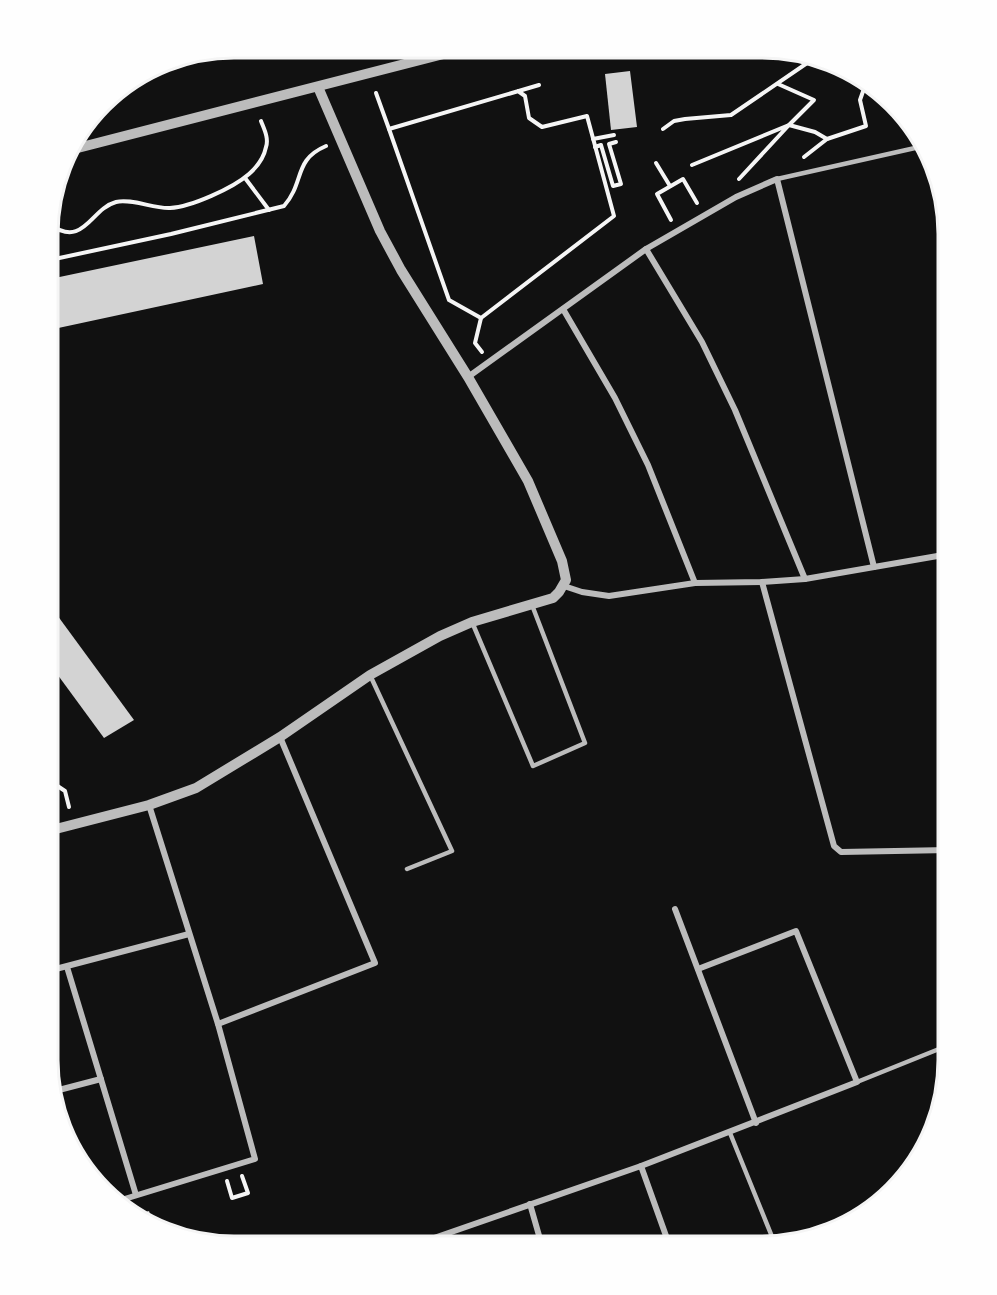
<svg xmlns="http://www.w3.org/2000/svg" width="997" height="1295" viewBox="0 0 997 1295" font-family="'Asap Condensed',sans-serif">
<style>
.building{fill:#d3d3d3}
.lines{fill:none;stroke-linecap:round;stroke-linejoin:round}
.path{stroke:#f5f5f5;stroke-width:4}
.service{stroke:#bcbcbc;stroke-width:4.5}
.minor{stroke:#bcbcbc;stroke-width:6}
.tertiary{stroke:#bcbcbc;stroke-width:10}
.rim{fill:none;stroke:#f5f5f5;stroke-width:3}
</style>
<rect width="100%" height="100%" fill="#111"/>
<g class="building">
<path d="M630,71L637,127L611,130L605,74Z"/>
<path d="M254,236L263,284L49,330L50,279Z"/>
<path d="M49,604L134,720L104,738L49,663Z"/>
<path d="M149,1211L153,1224L132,1216Z"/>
</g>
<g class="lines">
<g class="path">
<path d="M639,56L651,49"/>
<path d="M149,73L235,50L268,48"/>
<path d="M778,84L814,100L789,125L815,132L827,139"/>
<path d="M518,91L525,96L529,118L542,127L587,116L614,216L481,318L449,300L389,129L539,85"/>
<path d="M376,93L389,129"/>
<path d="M663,129L674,121L685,119L731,115L813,59"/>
<path d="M593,139L614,135"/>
<path d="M595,147L601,145L613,186L621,184L609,144L616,142"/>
<path d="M804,157L827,139L866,126L860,100L867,80"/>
<path d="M656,163L670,186"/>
<path d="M692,165L789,125L739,179"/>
<path d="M245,178L269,210"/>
<path d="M671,220L657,194L683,179L697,203"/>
<path d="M50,225C85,248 90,209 116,202C131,198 154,209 170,208C191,207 233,188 249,174C257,167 264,157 266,147C269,138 264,129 261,121"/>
<path d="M50,260L171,234L284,206C305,182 293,160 326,146"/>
<path d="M481,318L475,343L482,352"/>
<path d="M49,767L51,768L56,785L65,791L69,807"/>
<path d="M227,1181L232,1198L248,1193L242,1176"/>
</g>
<g class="service">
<path d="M777,179L924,146"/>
<path d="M472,622L533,766L585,743L532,605"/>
<path d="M370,675L452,851L407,869"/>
<path d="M857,1082L949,1045"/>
<path d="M730,1133L775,1244"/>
</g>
<g class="minor">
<path d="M646,249L702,342L735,410L805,579"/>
<path d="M563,309L615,398L648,465L695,583"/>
<path d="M468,377L646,249L736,197L777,179L874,567"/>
<path d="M762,582L834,846L841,852L949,850"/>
<path d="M564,586L582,592L609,596L695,583L762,582L805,579L949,554"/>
<path d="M675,909L756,1123"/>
<path d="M67,967L136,1195"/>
<path d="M48,971L189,934"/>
<path d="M218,1024L375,963L280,737"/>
<path d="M55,1091L101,1079"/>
<path d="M641,1166L670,1247"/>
<path d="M118,1201L255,1159L218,1024L149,805"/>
<path d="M530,1204L542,1246"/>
<path d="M411,1246L641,1166L857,1082L796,931L698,969"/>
</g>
<g class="tertiary">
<path d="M70,150L463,49"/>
<path d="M48,831L149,805L196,788L280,737L370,675L440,636L472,622L553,598L559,592L566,580L562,561L528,481L468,377L401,270L380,231L318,87"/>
</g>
</g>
<path d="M0 0H997V1295H0ZM234 58H762A176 176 0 0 1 938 234V1060A176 176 0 0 1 762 1236H234A176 176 0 0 1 58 1060V234A176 176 0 0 1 234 58Z" fill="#fefefe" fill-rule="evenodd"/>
<path class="rim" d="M234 58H762A176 176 0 0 1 938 234V1060A176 176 0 0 1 762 1236H234A176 176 0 0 1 58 1060V234A176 176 0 0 1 234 58Z"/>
</svg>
